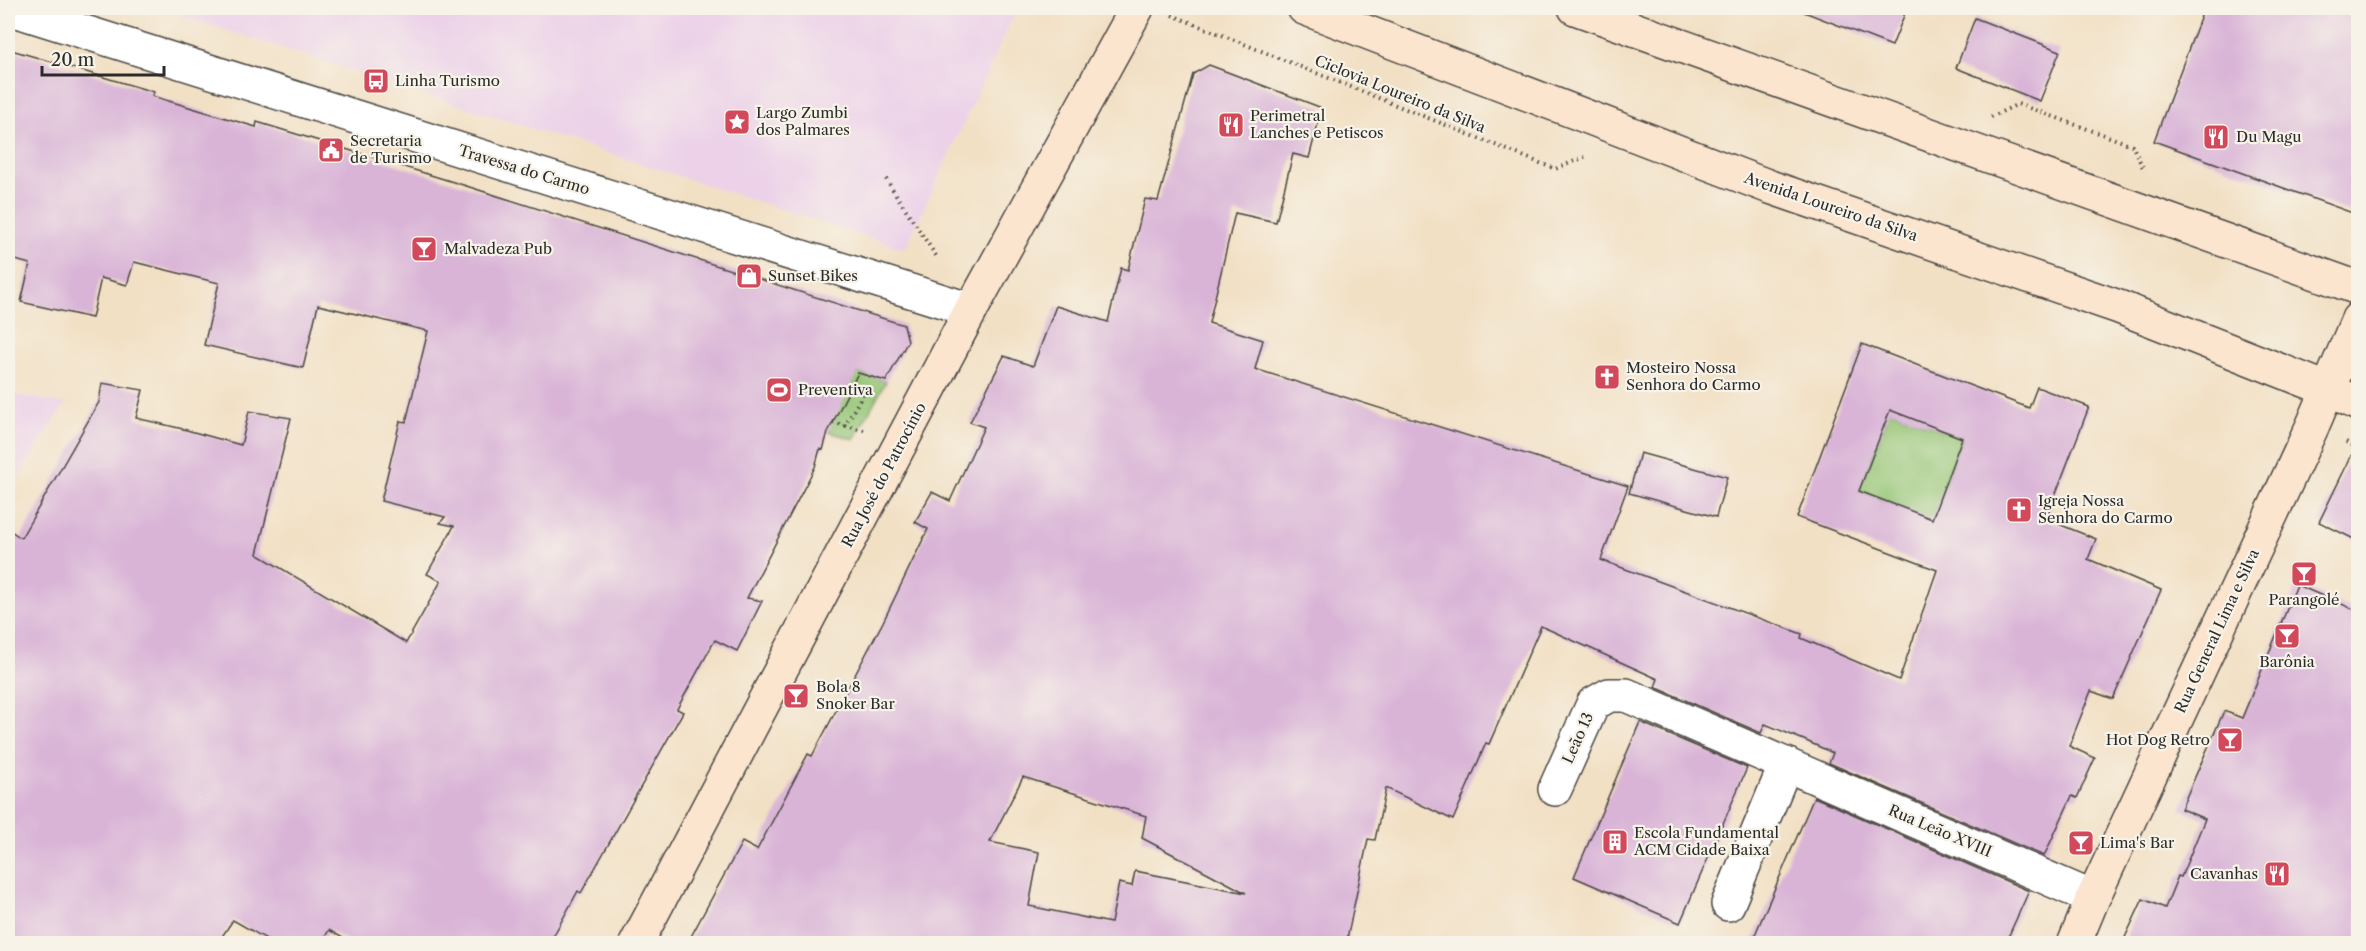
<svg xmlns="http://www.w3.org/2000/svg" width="2366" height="951" viewBox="0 0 2366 951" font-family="'Libre Caslon Text',serif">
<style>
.built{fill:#ecd1e9}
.green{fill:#94c575;stroke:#607850;stroke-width:1.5}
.building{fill:#d9b4d7;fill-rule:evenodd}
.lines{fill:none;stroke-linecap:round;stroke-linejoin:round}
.street-casing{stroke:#494642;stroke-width:36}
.secondary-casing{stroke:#494642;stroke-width:36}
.path{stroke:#494642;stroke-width:4;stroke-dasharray:1.5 4.5;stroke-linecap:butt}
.street{stroke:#fff;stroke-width:33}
.secondary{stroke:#fce5cf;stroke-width:33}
.labels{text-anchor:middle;stroke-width:4.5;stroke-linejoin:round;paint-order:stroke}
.poi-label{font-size:15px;fill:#2b2b2b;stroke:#f7f3e8;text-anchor:start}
.street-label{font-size:15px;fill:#2b2b2b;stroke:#f7f3e8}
</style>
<rect width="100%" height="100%" fill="#f7f3e8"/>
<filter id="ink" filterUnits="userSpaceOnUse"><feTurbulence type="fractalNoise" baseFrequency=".0167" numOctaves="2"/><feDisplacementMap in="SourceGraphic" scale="12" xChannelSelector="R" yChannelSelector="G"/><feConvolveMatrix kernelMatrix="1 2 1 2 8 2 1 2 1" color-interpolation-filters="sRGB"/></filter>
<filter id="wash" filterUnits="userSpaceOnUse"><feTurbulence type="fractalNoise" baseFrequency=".008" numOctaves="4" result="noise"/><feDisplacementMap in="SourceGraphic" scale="24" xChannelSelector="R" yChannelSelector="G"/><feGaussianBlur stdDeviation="1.35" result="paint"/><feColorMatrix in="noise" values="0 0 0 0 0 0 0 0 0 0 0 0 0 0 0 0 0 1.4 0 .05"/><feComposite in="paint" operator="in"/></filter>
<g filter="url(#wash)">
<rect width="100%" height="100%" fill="#f2e0c5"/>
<g class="built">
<path d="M158,8H1017L905,249Z"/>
<path d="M8,393L65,404L8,492Z"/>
</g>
<g class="green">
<path d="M793,355L886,381L854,439L783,419Z"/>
<path d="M1890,410L1962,438L1932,519L1859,491Z"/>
</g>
<g id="blocks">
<g class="building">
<path d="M1799,8H1907L1892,46L1799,10Z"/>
<path d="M2204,8H2358V215L2154,141Z"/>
<path d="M1975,18L2060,51L2040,101L1956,68Z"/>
<path d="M8,49L154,92L152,96L256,127L257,122L460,184L904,325L908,341L886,381L858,373L828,432L823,450L820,449L815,467L747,598L762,601L737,651L715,640L677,709L683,712L581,893L578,891L549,944H353L329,930L321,944H275L233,920L217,944H8V529L21,538L99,402L102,383L143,390L136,418L183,429L241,445L249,411L291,418L257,554L406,643L441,581L427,574L454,526L440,523L445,517L381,501L400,421L406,422L428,331L318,305L303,368L204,345L219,283L134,262L127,285L101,278L92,318L21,302L30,264L8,258Z"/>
<path d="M1209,65L1322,108L1309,158L1293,154L1276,222L1235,213L1209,323L1263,340L1255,369L1628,486L1601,560L1802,634L1801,638L1899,680L1937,570L1797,517L1862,344L2029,408L2037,387L2089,407L2046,519L2096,539L2088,559L2161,590L2113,699L2091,691L2069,746L2095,758L2077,798L2072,796L2044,856L1829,763L1833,753L1804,740L1765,724L1761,733L1655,687L1658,679L1541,626L1489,744L1486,743L1453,820L1386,788L1375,840L1368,839L1346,944H687L742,842L757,850L808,754L812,756L883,622L928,529L915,522L932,492L950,501L984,427L970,422L1004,356L1033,366L1056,306L1108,322L1121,268L1128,270L1145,199L1158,201L1193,74ZM1890,410L1962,438L1932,519L1859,491ZM1023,777L1146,816L1142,838L1246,893L1135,871L1132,886L1119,883L1111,923L1029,906L1039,852L990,842Z"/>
<path d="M2358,442V541L2319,522Z"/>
<path d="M1640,453L1727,477L1716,517L1629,493Z"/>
<path d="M2297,585L2358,611V944H2122L2143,899L2165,908L2178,876L2181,877L2205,819L2181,809L2224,711L2242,718Z"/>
<path d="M1640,722L1747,768L1680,923L1574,877Z"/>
<path d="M1814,797L2029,891L2005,944H1751Z"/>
</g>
</g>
</g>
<g filter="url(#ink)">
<use href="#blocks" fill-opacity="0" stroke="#494642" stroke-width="1.5"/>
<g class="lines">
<defs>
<g id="street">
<path d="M8,8L971,310"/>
<path d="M1555,789L1593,704L1609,695H1626L2093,898"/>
<path d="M1728,904L1786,764"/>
</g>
<g id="secondary">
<path d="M1304,8L1770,187L2119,307L2327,389L2358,404"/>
<path d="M1575,8L2358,288"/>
<path d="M636,944L971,310L1137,8"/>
<path d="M2074,944L2093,898L2312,427L2358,319"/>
</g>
</defs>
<use href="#street" class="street-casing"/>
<use href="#secondary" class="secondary-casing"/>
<g class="path">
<path d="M1172,15L1555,169L1585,157"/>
<path d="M1991,117L2018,104L2132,145L2144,170"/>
<path d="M886,179L938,259"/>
<path d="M833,422L845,426L865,390"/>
<path d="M845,426L864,430"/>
<path d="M2346,442L2358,448"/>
</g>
<use href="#street" class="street"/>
<use href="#secondary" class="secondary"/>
</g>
</g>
<defs>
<symbol id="bus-square" viewBox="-11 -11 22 22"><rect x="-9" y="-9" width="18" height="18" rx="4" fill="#d1495b" stroke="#f7f3e8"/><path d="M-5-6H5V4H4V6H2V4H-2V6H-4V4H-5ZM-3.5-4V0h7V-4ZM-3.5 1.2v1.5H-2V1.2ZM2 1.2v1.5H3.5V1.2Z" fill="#fff"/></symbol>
<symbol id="sight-square" viewBox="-11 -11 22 22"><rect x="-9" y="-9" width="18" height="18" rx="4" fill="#d1495b" stroke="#f7f3e8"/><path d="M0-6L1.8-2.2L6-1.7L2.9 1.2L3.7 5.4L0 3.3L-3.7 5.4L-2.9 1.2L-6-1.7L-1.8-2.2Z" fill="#fff"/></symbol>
<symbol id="restaurant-square" viewBox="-11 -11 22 22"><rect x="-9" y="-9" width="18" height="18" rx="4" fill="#d1495b" stroke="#f7f3e8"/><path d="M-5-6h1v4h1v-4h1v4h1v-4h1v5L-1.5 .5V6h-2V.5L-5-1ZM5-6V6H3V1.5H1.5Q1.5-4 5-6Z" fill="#fff"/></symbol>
<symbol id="civic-square" viewBox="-11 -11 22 22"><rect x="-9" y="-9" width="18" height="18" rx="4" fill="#d1495b" stroke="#f7f3e8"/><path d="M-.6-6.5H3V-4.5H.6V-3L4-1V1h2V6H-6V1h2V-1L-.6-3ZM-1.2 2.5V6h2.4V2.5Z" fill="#fff"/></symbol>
<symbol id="bar-square" viewBox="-11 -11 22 22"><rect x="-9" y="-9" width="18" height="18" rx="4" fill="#d1495b" stroke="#f7f3e8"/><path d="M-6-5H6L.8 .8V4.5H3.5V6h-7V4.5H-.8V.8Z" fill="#fff"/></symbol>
<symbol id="shop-square" viewBox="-11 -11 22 22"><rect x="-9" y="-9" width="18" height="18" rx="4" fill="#d1495b" stroke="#f7f3e8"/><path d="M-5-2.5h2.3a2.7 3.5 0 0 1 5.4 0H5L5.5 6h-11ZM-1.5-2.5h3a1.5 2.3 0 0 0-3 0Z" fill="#fff"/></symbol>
<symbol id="church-square" viewBox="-11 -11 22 22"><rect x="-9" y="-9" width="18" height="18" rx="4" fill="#d1495b" stroke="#f7f3e8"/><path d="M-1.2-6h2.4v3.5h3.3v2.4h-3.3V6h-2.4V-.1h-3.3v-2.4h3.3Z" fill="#fff"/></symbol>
<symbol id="stadium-square" viewBox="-11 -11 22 22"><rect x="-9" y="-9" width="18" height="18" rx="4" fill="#d1495b" stroke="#f7f3e8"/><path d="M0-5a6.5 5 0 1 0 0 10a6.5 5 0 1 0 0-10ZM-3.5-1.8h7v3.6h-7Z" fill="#fff"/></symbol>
<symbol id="building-square" viewBox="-11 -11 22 22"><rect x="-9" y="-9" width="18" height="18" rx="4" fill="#d1495b" stroke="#f7f3e8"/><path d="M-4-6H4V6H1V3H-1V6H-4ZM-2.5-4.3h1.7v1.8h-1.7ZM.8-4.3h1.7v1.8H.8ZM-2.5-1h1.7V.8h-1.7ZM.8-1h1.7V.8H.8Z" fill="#fff"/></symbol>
</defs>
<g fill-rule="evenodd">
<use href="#bus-square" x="361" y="66" width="30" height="30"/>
<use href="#sight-square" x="722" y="107" width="30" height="30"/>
<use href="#restaurant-square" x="1216" y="110" width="30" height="30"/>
<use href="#restaurant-square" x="2201" y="122" width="30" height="30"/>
<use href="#civic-square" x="316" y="135" width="30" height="30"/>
<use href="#bar-square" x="409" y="234" width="30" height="30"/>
<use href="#shop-square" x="734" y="261" width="30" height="30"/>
<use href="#church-square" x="1592" y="362" width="30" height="30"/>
<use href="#stadium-square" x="764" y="375" width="30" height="30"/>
<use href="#church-square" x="2004" y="495" width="30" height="30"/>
<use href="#bar-square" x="2289" y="559" width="30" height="30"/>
<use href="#bar-square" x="2272" y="621" width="30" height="30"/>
<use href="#bar-square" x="781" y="681" width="30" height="30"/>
<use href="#bar-square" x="2215" y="725" width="30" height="30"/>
<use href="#building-square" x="1600" y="827" width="30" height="30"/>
<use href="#bar-square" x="2066" y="828" width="30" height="30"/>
<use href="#restaurant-square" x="2262" y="859" width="30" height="30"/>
</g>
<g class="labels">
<g class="poi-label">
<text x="395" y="86">Linha Turismo</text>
<text x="756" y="118">Largo Zumbi<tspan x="756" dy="17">dos Palmares</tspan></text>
<text x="1250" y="121">Perimetral<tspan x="1250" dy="17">Lanches e Petiscos</tspan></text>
<text x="2236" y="142">Du Magu</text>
<text x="350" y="146">Secretaria<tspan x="350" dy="17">de Turismo</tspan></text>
<text x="444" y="254">Malvadeza Pub</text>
<text x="768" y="281">Sunset Bikes</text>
<text x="1626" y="373">Mosteiro Nossa<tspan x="1626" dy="17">Senhora do Carmo</tspan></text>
<text x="798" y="395">Preventiva</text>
<text x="2038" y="506">Igreja Nossa<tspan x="2038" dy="17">Senhora do Carmo</tspan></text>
<text x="2304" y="605" text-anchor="middle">Parangolé</text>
<text x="2287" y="667" text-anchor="middle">Barônia</text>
<text x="816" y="692">Bola 8<tspan x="816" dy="17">Snoker Bar</tspan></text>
<text x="2210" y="745" text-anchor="end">Hot Dog Retro</text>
<text x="1634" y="838">Escola Fundamental<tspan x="1634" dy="17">ACM Cidade Baixa</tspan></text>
<text x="2100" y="848">Lima's Bar</text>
<text x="2258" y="879" text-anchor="end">Cavanhas</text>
</g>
<g class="street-label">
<text transform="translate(1400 94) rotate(22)" y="5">Ciclovia Loureiro da Silva</text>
<text transform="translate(524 170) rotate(17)" y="5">Travessa do Carmo</text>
<text transform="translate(1831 207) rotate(19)" y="5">Avenida Loureiro da Silva</text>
<text transform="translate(884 475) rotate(-62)" y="5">Rua José do Patrocínio</text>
<text transform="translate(2217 631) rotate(-65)" y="5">Rua General Lima e Silva</text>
<text transform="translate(1578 738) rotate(-66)" y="5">Leão 13</text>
<text transform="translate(1940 831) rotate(23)" y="5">Rua Leão XVIII</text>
</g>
</g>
<rect width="2366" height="951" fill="none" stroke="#f7f3e8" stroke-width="30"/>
<path d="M42 66v9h122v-9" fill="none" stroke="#2b2b2b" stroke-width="3"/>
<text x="51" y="66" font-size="18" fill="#2b2b2b" stroke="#f7f3e8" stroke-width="4.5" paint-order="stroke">20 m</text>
</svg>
